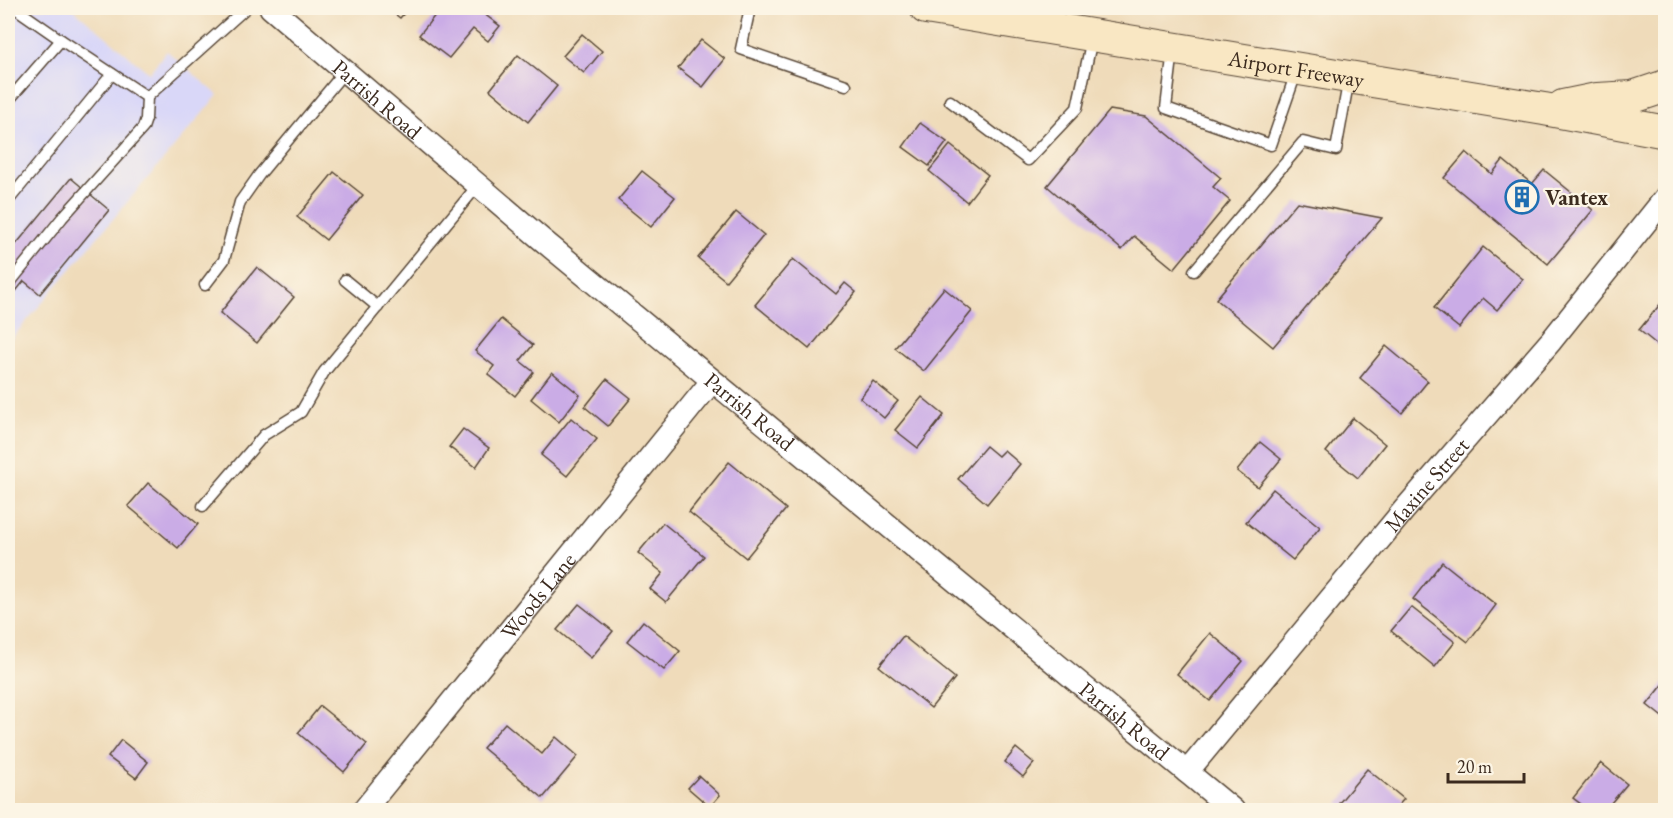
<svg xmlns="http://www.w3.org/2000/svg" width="1673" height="818" viewBox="0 0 1673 818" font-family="'EB Garamond',serif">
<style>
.built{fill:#d9d7f8}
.building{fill:#caace6}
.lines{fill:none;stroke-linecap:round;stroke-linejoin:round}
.lane-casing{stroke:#564535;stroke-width:13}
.street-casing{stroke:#564535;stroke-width:25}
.secondary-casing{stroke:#564535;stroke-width:34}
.lane{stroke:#fff;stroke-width:10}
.street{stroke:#fff;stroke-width:22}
.secondary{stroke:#f9e7c3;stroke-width:32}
.labels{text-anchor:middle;stroke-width:4.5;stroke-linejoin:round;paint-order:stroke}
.street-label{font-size:22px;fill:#3b2a1e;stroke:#fcf5e5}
.poi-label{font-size:22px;font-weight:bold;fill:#3b2a1e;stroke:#fcf5e5;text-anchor:start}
</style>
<rect width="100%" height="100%" fill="#fcf5e5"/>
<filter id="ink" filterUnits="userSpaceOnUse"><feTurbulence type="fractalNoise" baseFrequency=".0167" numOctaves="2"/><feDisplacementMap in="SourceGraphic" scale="12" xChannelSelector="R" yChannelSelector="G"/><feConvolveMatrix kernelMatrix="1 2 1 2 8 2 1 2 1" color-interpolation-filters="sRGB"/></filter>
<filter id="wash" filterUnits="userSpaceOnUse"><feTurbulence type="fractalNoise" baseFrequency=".008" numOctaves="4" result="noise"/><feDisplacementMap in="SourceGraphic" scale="24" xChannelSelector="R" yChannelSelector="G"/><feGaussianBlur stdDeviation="1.35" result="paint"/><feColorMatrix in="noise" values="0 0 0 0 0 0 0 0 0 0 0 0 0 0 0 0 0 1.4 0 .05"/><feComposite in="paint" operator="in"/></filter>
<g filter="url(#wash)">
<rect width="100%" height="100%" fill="#efdbba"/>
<path class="built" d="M8,8H72L149,73L167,51L218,95L8,343Z"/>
<g id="blocks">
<g class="building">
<path d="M387,8H409L400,18Z"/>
<path d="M441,8H476L500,26L488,41L473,29L449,58L419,35Z"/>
<path d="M582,34L602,51L584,73L563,56Z"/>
<path d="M701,40L725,59L703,87L678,68Z"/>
<path d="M518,55L557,86L528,122L490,90Z"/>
<path d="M1110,110L1146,116L1221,178L1213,187L1230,201L1174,269L1134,236L1122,250L1047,186Z"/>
<path d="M920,123L947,142L929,166L903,147Z"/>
<path d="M950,145L988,175L967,202L929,171Z"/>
<path d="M1466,152L1492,174L1503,160L1532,184L1544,170L1593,210L1548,264L1444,178Z"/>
<path d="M642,171L675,197L651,227L618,200Z"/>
<path d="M334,172L363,195L326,240L297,217Z"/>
<path d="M71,178L109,210L40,294L24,281L8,301V254Z"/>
<path d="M1297,202L1382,218L1273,347L1216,299Z"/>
<path d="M736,212L764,235L726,281L698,258Z"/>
<path d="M1483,247L1523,279L1497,310L1483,298L1459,328L1434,308Z"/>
<path d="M793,259L836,294L845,283L856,292L809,349L755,305Z"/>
<path d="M257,267L294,297L257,343L220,313Z"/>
<path d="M944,288L972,311L924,371L895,348Z"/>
<path d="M1662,302L1666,305V352L1639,330Z"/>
<path d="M501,319L533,345L520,361L534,372L515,396L488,374L494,366L475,351Z"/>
<path d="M1386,346L1428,381L1402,413L1360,378Z"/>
<path d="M552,372L580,395L559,422L531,399Z"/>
<path d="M607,379L631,398L608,426L585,407Z"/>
<path d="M873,381L898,401L884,418L860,398Z"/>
<path d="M922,397L944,415L918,448L895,430Z"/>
<path d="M571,418L597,439L567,476L541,455Z"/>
<path d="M1353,418L1385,444L1358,478L1326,452Z"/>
<path d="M463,429L489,448L476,467L449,447Z"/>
<path d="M1260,442L1281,459L1258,487L1237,471Z"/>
<path d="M986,446L998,456L1004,450L1020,464L987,504L958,479Z"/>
<path d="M729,462L786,509L746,558L689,512Z"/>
<path d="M148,483L198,524L178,548L128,506Z"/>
<path d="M1273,489L1320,527L1293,560L1246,522Z"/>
<path d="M663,523L704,556L666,602L650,589L663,573L638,553Z"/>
<path d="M1442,562L1496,605L1468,642L1413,599Z"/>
<path d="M579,604L613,631L591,658L557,630Z"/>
<path d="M1411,607L1455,642L1435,667L1391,631Z"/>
<path d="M643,621L680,651L664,670L627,641Z"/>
<path d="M1210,633L1243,661L1210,701L1177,674Z"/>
<path d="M903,636L955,678L931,708L879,666Z"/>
<path d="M1666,681V720L1647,705Z"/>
<path d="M320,706L367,744L344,772L298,733Z"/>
<path d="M505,723L542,754L556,737L578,756L543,798L483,748Z"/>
<path d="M121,740L148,762L136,778L108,757Z"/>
<path d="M1016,748L1034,763L1023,777L1005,762Z"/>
<path d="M1601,763L1627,784L1605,810H1589L1573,798Z"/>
<path d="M1367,769L1404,799L1394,810H1349L1339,803Z"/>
<path d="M699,776L720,795L710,807L688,788Z"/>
</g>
</g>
</g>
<g filter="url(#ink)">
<use href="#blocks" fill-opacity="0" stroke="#564535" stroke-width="1.5"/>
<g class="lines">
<defs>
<g id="lane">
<path d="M15,8L61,40"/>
<path d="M750,8L741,49L846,85"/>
<path d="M1173,50L1166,108L1271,145L1296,73"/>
<path d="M8,101L61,40L147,97L246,8"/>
<path d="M950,101L1028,160L1077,108L1092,39"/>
<path d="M8,201L112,74"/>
<path d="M1194,271L1303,142L1336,150L1349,78"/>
<path d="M345,280L378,307"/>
<path d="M8,285L62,218L143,128L146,119L147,97"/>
<path d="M205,285L224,260L240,202L259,175L345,71"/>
<path d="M203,506L264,435L301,412L324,372L478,185"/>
</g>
<g id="street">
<path id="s1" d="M271,8L540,238L1233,810"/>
<path id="s2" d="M1187,772L1404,510L1551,341L1666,197"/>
<path id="s3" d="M364,810L712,381"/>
</g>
<g id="secondary">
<path id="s4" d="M926,8L1544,109L1666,132"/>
<path d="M1563,106L1597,99L1633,97L1666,86"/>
</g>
</defs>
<use href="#lane" class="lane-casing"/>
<use href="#street" class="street-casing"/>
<use href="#secondary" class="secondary-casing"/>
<use href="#lane" class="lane"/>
<use href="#street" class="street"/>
<use href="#secondary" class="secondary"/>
</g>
</g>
<defs>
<symbol id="building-ring" viewBox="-11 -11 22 22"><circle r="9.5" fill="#fcf5e5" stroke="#1f6fb2" stroke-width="1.5"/><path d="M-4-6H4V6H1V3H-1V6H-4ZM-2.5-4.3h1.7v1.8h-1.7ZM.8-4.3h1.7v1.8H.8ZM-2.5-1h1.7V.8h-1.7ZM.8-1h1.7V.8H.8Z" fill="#1f6fb2"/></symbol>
</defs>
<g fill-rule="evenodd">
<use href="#building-ring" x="1503" y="178" width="38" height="38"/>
</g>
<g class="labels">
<g class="street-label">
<text dy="8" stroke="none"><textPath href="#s4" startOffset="375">Airport Freeway</textPath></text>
<text dy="8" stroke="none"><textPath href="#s1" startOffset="140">Parrish Road</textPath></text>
<text dy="8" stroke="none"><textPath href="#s1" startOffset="626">Parrish Road</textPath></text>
<text dy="8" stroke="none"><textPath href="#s2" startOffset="374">Maxine Street</textPath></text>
<text dy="8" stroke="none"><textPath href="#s3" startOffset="276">Woods Lane</textPath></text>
<text dy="8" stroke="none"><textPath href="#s1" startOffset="1112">Parrish Road</textPath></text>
</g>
<g class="poi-label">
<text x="1545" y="205">Vantex</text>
</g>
</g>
<rect width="1673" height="818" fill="none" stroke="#fcf5e5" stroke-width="30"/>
<path d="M1448 773v9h76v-9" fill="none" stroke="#3b2a1e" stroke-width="3"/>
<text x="1457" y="773" font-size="18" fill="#3b2a1e" stroke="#fcf5e5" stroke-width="4.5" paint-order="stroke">20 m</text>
</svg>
